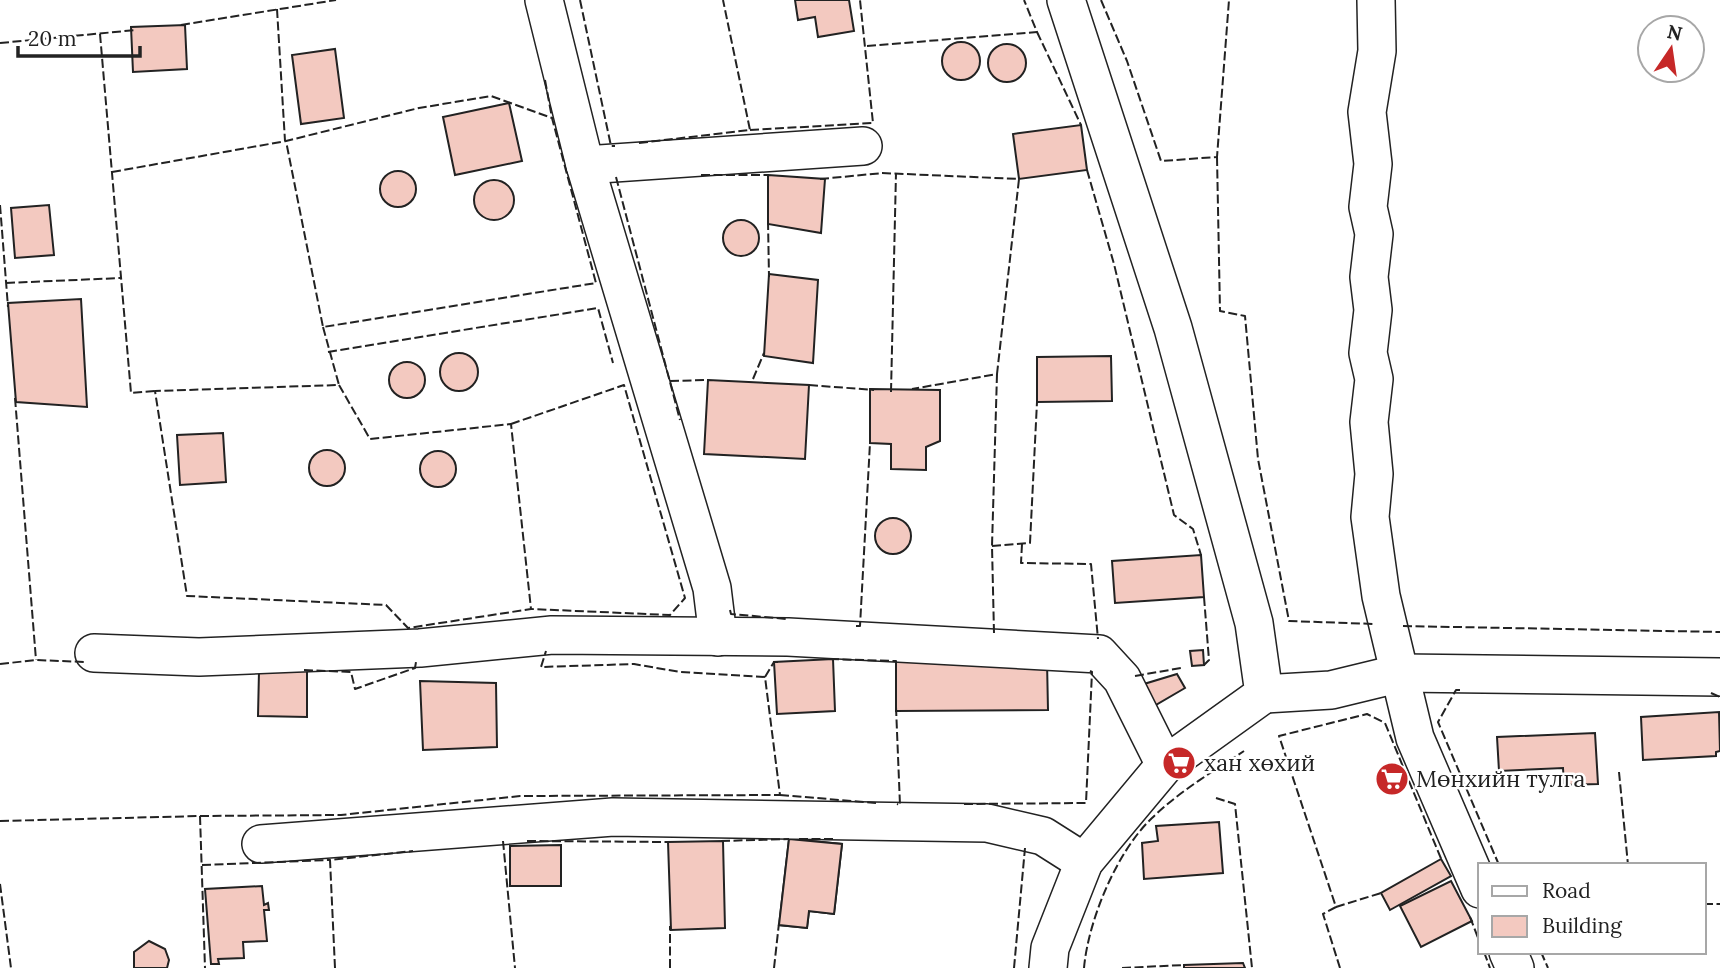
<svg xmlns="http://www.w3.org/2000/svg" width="1720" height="968" viewBox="0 0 1720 968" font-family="Lora,serif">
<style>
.building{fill:#f3c9c0;stroke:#222;stroke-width:2}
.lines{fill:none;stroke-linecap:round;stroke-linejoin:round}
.street-casing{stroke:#222;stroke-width:40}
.street{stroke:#fff;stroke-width:37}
.fence{stroke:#222;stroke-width:2;stroke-dasharray:9 3.5;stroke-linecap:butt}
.labels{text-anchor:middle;stroke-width:5;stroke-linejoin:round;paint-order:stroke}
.poi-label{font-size:23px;fill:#222;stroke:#fff;text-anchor:start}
</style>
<rect width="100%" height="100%" fill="#fff"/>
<g class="building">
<path d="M795,0H849L854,31L818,37L815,17L798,20Z"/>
<path d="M185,25L187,69L133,72L131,27Z"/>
<circle cx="961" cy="61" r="19"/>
<circle cx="1007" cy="63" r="19"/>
<path d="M335,49L344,118L301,124L292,55Z"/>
<path d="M509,103L522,161L455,175L443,117Z"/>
<path d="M1081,125L1087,170L1019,179L1013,134Z"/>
<circle cx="398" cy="189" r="18"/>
<path d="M768,175L825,179L821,233L768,224Z"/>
<circle cx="494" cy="200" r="20"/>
<path d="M49,205L54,255L15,258L11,208Z"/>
<circle cx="741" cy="238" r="18"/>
<path d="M769,274L818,280L813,363L764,356Z"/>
<path d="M81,299L87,407L16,402L8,303Z"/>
<circle cx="459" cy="372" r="19"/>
<path d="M1111,356L1112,401L1037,402V357Z"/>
<circle cx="407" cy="380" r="18"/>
<path d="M708,380L809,385L805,459L704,454Z"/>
<path d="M870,389L940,390V441L926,447V470L891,469V444L870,443Z"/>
<path d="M223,433L226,482L180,485L177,435Z"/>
<circle cx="327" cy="468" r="18"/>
<circle cx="438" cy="469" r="18"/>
<circle cx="893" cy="536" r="18"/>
<path d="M1201,555L1204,597L1115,603L1112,561Z"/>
<path d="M1203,650L1204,665L1192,666L1190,651Z"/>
<path d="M833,659L835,711L777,714L774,662Z"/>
<path d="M896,661H1047L1048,710L896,711Z"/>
<path d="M259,671H307V717L258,716Z"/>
<path d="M1177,674L1185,688L1154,706L1144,684Z"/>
<path d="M420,681L496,683L497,747L423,750Z"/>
<path d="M1719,712L1720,751L1716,752V756L1643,760L1641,717Z"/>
<path d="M1595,733L1598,784L1564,785L1563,768L1499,771L1497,737Z"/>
<path d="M1219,822L1223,873L1144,879L1142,843L1158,841L1156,826Z"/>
<path d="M789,839L842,844L834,914L809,911L807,928L779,925Z"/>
<path d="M789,839L842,844L834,914L809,911L807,928L779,925Z"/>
<path d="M723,841L725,928L671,930L668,842Z"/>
<path d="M561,845V886H510V846Z"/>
<path d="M1441,859L1451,876L1390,910L1381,893Z"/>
<path d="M1451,881L1472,921L1421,947L1400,906Z"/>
<path d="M262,886L264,905L268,903L269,910H264L267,941L243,942L244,958L218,959L219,964H211L205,889Z"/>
<path d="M149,941L165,949L169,960L167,968H134V952Z"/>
<path d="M1243,963L1245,968H1184V965Z"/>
</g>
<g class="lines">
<defs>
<g id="street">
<path d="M544,0L585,165L712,588L718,637"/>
<path d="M1376,0L1377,51L1367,112L1373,164L1368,207L1374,234L1369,277L1373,310L1368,353L1374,379L1369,422L1374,474L1370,517L1381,596L1415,738L1480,889"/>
<path d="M585,165L863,146"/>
<path d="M94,653L199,657L420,648L552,635L788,637L1099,654L1122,679L1165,765"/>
<path d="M1264,694L1331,690L1401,673L1720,677"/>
<path d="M261,844L613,817L987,823L1043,836L1084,862"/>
<path d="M1508,952L1515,968"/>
<path d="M1048,968L1050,948L1084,862L1165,765L1264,694L1254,623L1173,328L1066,0"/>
</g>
</defs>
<use href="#street" class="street-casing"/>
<use href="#street" class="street"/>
<g class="fence">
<path d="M580,0L611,146H615"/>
<path d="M1101,0L1127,61L1161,161L1217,157L1229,0"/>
<path d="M277,9L285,141"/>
<path d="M181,25L336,0"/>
<path d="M1037,32L1081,125"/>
<path d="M100,34L131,393L155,391"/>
<path d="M0,43L136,30"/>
<path d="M867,46L1037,32L1024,0"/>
<path d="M545,80L552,118"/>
<path d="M750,130L873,123L860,0"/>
<path d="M639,143L750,130L723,0"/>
<path d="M1217,157L1220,311L1245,316L1258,459L1289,621L1375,624"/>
<path d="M1087,170L1114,264L1174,515L1193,529L1201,555"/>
<path d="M112,172L286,141L419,108L491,96L552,118L596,283L323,327L286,141"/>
<path d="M882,173L1019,179L997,374L912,389"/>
<path d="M701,175H768V179"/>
<path d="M616,177L680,420"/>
<path d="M820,179L883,173"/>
<path d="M0,205L8,307"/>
<path d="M768,221L769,277"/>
<path d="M6,283L121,278"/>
<path d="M323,327L339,385"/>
<path d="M328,352L598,308L613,363"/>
<path d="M753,379L764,353"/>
<path d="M670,381L708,380"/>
<path d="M339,385L370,439L511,424L531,609L408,628L386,605L187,596L155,391Z"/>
<path d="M809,385L874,390"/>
<path d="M891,392L896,173"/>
<path d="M15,398L36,660"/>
<path d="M511,424L624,385L685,598L670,615L531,609"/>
<path d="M1022,544L1021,563L1091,564L1098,639"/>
<path d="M992,546L1030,543L1037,402"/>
<path d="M1204,597L1209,660L1204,665"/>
<path d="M730,610L731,614L787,619"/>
<path d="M856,626H860L870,443"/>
<path d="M1403,626L1720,632"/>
<path d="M994,633L992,546L997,374"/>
<path d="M830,659L896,661V665"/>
<path d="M0,664L36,660L84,662"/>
<path d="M304,670L351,672L355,689L415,668L416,662"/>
<path d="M1135,676L1181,668"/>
<path d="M765,677L774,662H778"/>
<path d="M1460,690H1456L1438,722L1499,865"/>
<path d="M1711,693L1720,697"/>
<path d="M896,707L900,805L897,804"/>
<path d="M1619,772L1628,865"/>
<path d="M780,795L876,803"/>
<path d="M1216,798L1235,804L1252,968"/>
<path d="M964,804L1086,803L1092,672L1090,671"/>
<path d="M200,816L341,815L520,796L780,795L765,677L680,672L634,664L541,667L546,651"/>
<path d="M0,821L200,816L205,968"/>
<path d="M799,839H834"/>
<path d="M503,841L515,968"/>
<path d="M527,841L668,842"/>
<path d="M721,841L789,839"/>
<path d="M202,865L330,860"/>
<path d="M0,884L11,968"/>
<path d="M1704,904H1720"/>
<path d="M1336,907L1381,893"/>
<path d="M1470,917L1480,943"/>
<path d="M1484,952L1490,968"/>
<path d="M1541,952L1548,968"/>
<path d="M335,968L330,860L413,851"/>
<path d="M670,968V926"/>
<path d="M774,968L779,923"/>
<path d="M1014,968L1025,848"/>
<path d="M1084,968C1088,921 1117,851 1152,818C1180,791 1212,772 1244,751"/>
<path d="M1122,968L1184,965"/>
<path d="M1340,968L1323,914L1336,907L1279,736L1367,714L1385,723L1442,861"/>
</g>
</g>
<defs>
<symbol id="supermarket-disc" viewBox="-11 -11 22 22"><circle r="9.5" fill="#c62828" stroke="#fff"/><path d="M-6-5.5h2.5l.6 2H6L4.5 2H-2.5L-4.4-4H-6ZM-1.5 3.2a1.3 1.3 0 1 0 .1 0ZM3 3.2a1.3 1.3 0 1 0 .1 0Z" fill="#fff"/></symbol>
</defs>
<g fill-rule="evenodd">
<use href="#supermarket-disc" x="1160" y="744" width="38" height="38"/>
<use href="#supermarket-disc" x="1373" y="760" width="38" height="38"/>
</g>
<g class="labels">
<g class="poi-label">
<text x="1204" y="771">хан хөхий</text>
<text x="1416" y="787">Мөнхийн тулга</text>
</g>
</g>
<rect x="1478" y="863" width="228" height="91" fill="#ffffff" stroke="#a7a7a7" stroke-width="2"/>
<rect x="1492" y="886" width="35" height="10" fill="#ffffff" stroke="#a7a7a7" stroke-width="2"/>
<text x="1542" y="898" font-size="21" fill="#222222">Road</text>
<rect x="1492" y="916" width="35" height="21" fill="#f3c9c0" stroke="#a7a7a7" stroke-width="2"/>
<text x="1542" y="933" font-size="21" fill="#222222">Building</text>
<g transform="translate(1671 49) rotate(13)"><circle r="33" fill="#ffffff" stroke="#a7a7a7" stroke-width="2"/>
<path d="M0-5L12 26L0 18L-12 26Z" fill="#c62828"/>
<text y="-10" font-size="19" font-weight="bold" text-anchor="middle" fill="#222222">N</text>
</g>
<path d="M18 46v10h122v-10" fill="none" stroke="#222222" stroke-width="3.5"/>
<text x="28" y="46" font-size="21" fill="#222222" stroke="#ffffff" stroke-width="5" paint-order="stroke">20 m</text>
</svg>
